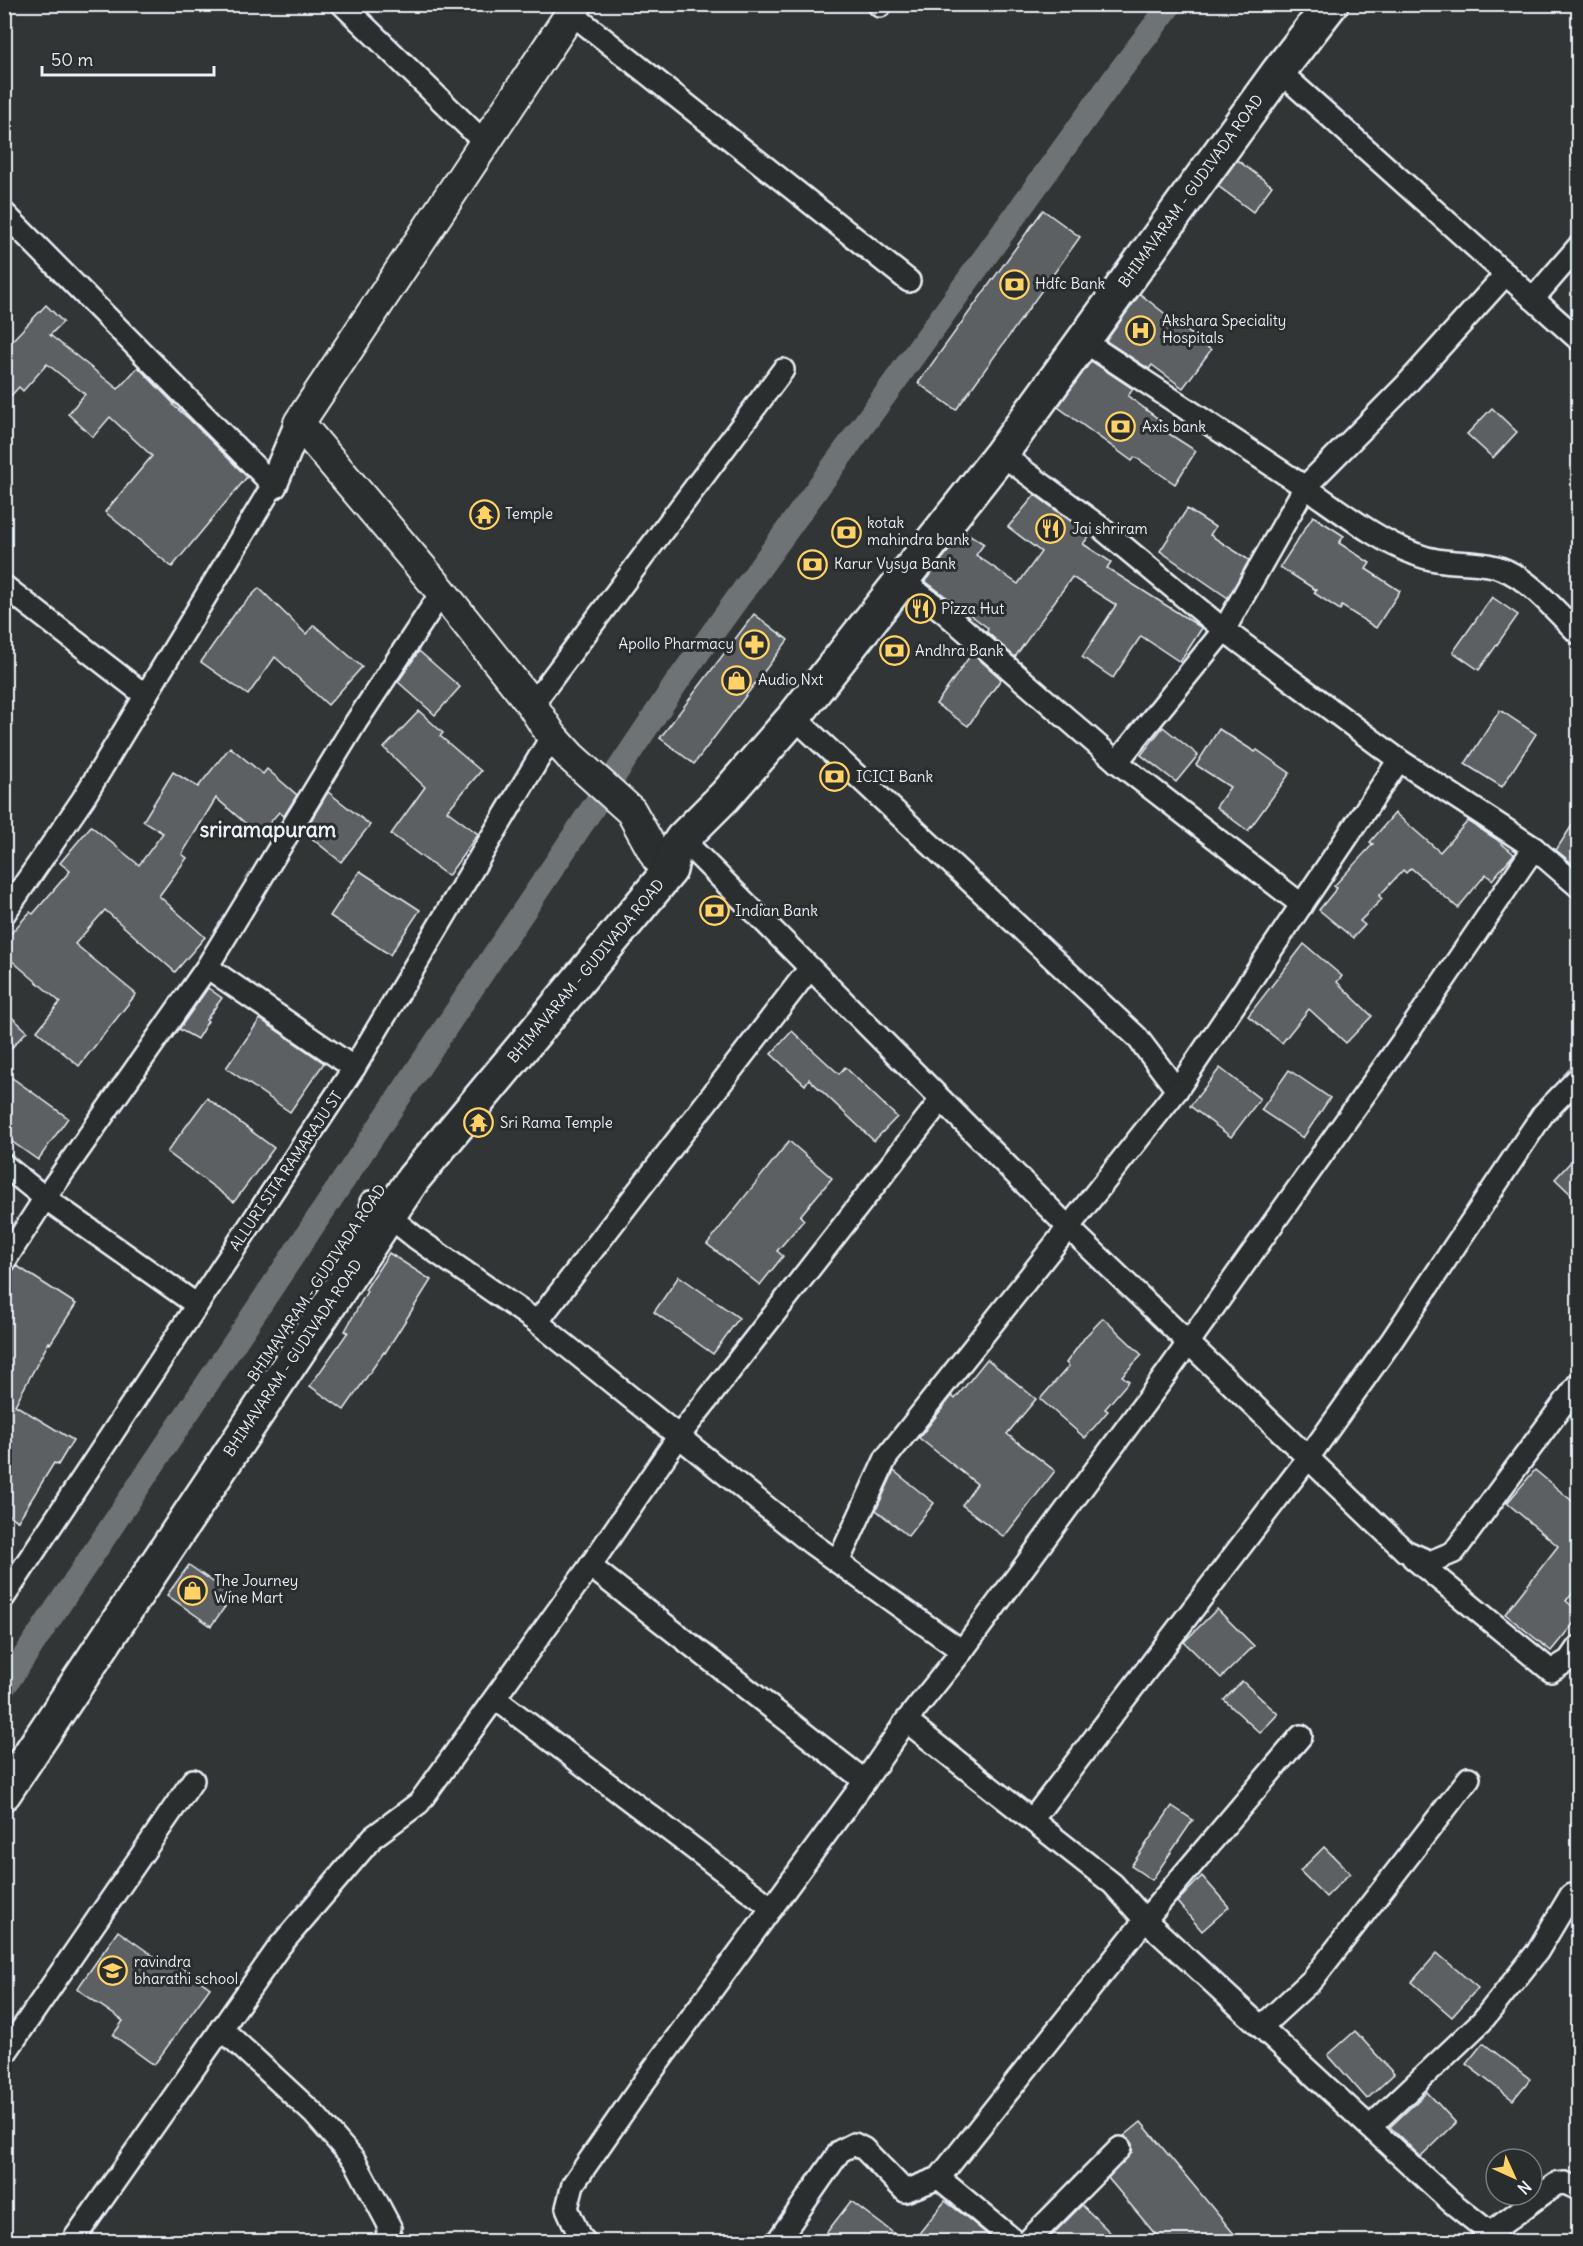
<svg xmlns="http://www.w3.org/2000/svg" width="1583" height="2246" viewBox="0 0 1583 2246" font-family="Delius,sans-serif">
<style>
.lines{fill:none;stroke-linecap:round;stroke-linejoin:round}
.canal{stroke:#6e7376;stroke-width:24}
.building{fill:#5c6063;stroke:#e8f1f8;stroke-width:1.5}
.minor-casing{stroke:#e8f1f8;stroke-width:26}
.tertiary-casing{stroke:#e8f1f8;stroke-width:32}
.secondary-casing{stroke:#e8f1f8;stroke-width:34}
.primary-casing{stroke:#e8f1f8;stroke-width:38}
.minor{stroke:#2a2d2e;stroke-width:21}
.tertiary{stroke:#2a2d2e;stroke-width:27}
.secondary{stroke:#2a2d2e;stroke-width:30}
.primary{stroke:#2a2d2e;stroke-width:33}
.labels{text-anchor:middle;stroke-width:6;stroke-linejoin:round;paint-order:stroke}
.street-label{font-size:15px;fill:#e8f1f8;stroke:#2a2d2e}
.poi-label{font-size:15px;fill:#e8f1f8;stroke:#2a2d2e;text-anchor:start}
.district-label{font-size:21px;font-weight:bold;fill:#e8f1f8;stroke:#2a2d2e}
</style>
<rect width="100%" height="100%" fill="#323536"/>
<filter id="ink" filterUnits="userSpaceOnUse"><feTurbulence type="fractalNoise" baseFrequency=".0167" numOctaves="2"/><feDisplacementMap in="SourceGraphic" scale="12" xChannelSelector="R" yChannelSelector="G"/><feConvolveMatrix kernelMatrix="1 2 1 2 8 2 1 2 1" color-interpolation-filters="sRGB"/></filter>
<g filter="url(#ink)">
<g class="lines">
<path class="canal" d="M4,1687L677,682L1119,72L1171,4"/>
</g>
<g class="building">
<path d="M1237,160L1272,186L1253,212L1218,186Z"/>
<path d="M1043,210L1080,237L956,410L918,383Z"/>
<path d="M1140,294L1211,350L1183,388L1152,365L1149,369L1106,341Z"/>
<path d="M46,305L63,322L50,335L118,389L138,367L174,404L173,405L189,419L247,477L172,567L105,512L152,456L110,417L93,437L68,414L85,394L47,364L23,391L19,387L4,403V349Z"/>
<path d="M1091,361L1133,389L1128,396L1161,421L1157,426L1196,451L1175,484L1135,457L1132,461L1058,407Z"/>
<path d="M1492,408L1517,432L1493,458L1467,434Z"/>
<path d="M1035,495L1090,535L1083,544L1111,562L1107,568L1202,628L1180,662L1141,636L1113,678L1082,657L1116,605L1072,577L1015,657L987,632L988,628L925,581L964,531L984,544L976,555L1018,584L1041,552L1008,527Z"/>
<path d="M1187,509L1215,527L1210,535L1249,560L1228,598L1160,551Z"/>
<path d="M1313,516L1344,536L1339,543L1370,563L1366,569L1400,591L1376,628L1342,606L1340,610L1314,593L1316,590L1280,567Z"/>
<path d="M259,588L306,634L314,625L362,667L328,705L275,657L248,695L201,662L236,612Z"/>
<path d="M1492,597L1518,615L1479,670L1453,652Z"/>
<path d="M754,614L788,640L694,764L660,738Z"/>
<path d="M419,651L460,687L435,715L398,682Z"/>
<path d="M972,653L1001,679L968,726L936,704Z"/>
<path d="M1500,710L1536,734L1502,787L1465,764Z"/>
<path d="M419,711L443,733L440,736L481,771L447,811L478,834L448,876L391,834L425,787L384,748Z"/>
<path d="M1163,727L1198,755L1176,782L1141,755Z"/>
<path d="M1219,729L1255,752L1257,750L1290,773L1248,831L1216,807L1230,787L1196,765Z"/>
<path d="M230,747L263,774L267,769L297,795L284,816L279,812L259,835L216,798L182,854L187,858L159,896L205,937L175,972L105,910L75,944L136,994L79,1066L37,1031L60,1002L4,954V941L30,912L33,914L70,871L60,863L91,826L139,865L163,833L143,821L173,772L198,787Z"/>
<path d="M328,792L370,825L341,862L304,832Z"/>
<path d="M1395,813L1440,852L1468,821L1496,839L1514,854L1492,880L1486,874L1458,908L1411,868L1406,873L1403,870L1379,896L1382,899L1360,921L1365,925L1353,938L1319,910L1337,888L1334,886L1373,844L1370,842Z"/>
<path d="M1578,816V868L1556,850Z"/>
<path d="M360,871L420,910L390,955L330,916Z"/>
<path d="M1304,944L1342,976L1337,982L1372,1016L1346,1043L1309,1009L1282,1043L1248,1016Z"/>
<path d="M208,988L222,998L206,1020L208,1021L197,1039L179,1029Z"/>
<path d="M4,1010L27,1031L4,1056Z"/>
<path d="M260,1019L324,1063L290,1112L226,1068Z"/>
<path d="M792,1031L839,1074L845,1067L897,1117L874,1141L809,1079L805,1085L771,1054Z"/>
<path d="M1220,1068L1260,1099L1231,1137L1190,1106Z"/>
<path d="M1289,1070L1330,1098L1303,1138L1261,1110Z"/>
<path d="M4,1072L68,1118L38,1160L11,1141L13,1138L4,1132Z"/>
<path d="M207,1098L274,1148L234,1202L167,1152Z"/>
<path d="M789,1141L832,1178L800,1216L804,1220L777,1251L783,1256L760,1285L707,1244Z"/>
<path d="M1578,1154V1201L1555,1179Z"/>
<path d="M389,1253L431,1280L385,1353L384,1352L344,1410L310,1386L348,1332L345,1331L367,1291L365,1290Z"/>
<path d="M17,1266L76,1304L50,1344L49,1342L15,1405L73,1440L58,1465L54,1463L18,1521L4,1512V1275L10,1273Z"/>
<path d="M679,1276L739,1318L713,1354L654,1312Z"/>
<path d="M1103,1318L1142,1355L1122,1376L1129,1381L1105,1409L1108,1411L1085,1438L1040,1399L1069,1366L1066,1363L1085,1337Z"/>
<path d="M987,1359L1036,1399L1007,1434L1055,1471L1004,1537L962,1505L977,1484L919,1438L952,1396L955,1399Z"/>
<path d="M1535,1470L1578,1506V1585L1566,1601L1578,1611V1618L1551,1651L1505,1614L1558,1546L1507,1503Z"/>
<path d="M894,1471L934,1503L908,1536L876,1510Z"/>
<path d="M189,1565L233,1596L211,1626L167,1595Z"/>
<path d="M1217,1609L1254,1646L1221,1678L1184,1642Z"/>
<path d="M1242,1681L1278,1714L1260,1733L1224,1700Z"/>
<path d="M1172,1806L1193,1820L1152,1880L1131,1866Z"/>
<path d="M1324,1847L1350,1873L1326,1897L1300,1871Z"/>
<path d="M1202,1876L1229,1907L1202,1931L1177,1902Z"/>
<path d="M118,1931L165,1964L169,1958L210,1988L154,2065L113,2035L123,2021L77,1989Z"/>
<path d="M1437,1953L1478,1988L1452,2017L1412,1982Z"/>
<path d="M1355,2031L1394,2074L1367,2099L1328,2055Z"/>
<path d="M1483,2043L1530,2079L1513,2100L1466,2064Z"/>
<path d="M1427,2092L1456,2123L1421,2157L1390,2127Z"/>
<path d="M1141,2122L1240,2241H1161L1108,2178L1132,2152V2144L1124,2136Z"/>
<path d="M851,2201L904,2241H820Z"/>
<path d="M945,2201L965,2216L995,2241H913Z"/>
<path d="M1082,2205L1119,2241H1054L1050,2237Z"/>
</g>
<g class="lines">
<defs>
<g id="minor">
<path d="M342,4L485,143"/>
<path d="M878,4L880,6"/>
<path d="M571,13L909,281"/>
<path d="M1279,71L1578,339"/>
<path d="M4,213L273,485L83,799L4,914"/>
<path d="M1506,274L1404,387L1305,487C1339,510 1377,540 1415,554C1439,564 1463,561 1488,565C1524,570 1553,609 1578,633"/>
<path d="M1533,299L1578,247"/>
<path d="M1082,340L1305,487L1224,630L1117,762"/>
<path d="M1001,454L1100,527L1224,630L1399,760L1534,848L1578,886"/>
<path d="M902,580L944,612L1117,762L1302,905"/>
<path d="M4,586L146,696"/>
<path d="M532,705L783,370"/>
<path d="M794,717L1137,1037L1177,1090L1399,760"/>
<path d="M682,839L1069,1228L1405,1551L1430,1562L1454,1552L1578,1384"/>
<path d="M207,967L354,1068"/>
<path d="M4,1165L45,1198L197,1305"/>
<path d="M371,1202L416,1238L537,1322L811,1543L962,1651"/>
<path d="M4,1262L45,1198L207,967L356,722L442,592"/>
<path d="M537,1322L810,968"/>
<path d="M1413,1558L1551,1671L1569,1660L1578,1647"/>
<path d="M838,1562L886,1458L1177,1090"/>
<path d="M590,1566L865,1781"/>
<path d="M4,1597L354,1068L552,736"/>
<path d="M496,1699L772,1908"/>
<path d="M906,1721L1113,1884L1145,1920L1450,2201L1490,2233L1482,2242"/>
<path d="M1032,1820L1308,1458L1392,1340L1543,1114L1578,1078"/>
<path d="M1261,2027L1313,1979L1469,1778"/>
<path d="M221,2028L314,2114L355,2161L390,2227L385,2242"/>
<path d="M4,2055L193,1780"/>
<path d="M1370,2127L1482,2021L1537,1952L1571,1895"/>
<path d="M939,2178L1016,2242"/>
<path d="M1490,2233L1556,2184L1565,2183L1578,2189"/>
<path d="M72,2242L279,1947L373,1837L419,1803L590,1566L679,1436L941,1100"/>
<path d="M585,2242L579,2235L567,2208L573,2184L644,2082L865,1781L906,1721L962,1651L1167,1373L1406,1036L1534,848"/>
<path d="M777,2242L840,2151L854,2144L864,2149L905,2191L939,2178L1145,1920L1301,1736"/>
<path d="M1027,2242L1120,2148"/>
</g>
<path id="tertiary" d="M273,485L299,423"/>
<path id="secondary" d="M577,4L299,423L442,592L532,705L552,736L571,757L631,811L657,858L670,870"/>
<path id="primary" d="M4,1793L413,1179L670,870L674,851L682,839L725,796L794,717L1001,454L1279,71L1331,4"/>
</defs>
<use href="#minor" class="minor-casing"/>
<use href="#tertiary" class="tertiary-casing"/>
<use href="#secondary" class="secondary-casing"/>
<use href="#primary" class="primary-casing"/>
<use href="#minor" class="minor"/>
<use href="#tertiary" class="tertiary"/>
<use href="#secondary" class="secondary"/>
<use href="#primary" class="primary"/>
</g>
</g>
<defs>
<symbol id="bank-ring" viewBox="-11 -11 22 22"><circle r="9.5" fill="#2a2d2e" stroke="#ffd166" stroke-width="1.5"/><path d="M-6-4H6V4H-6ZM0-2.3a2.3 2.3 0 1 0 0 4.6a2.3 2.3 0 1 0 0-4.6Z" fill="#ffd166"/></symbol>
<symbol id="hospital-ring" viewBox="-11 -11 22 22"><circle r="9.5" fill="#2a2d2e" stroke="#ffd166" stroke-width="1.5"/><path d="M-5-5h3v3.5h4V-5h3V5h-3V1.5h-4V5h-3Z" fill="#ffd166"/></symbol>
<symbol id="temple-ring" viewBox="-11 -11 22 22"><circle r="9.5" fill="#2a2d2e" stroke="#ffd166" stroke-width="1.5"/><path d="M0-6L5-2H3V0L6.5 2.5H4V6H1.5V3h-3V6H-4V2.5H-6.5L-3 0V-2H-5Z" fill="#ffd166"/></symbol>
<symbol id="restaurant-ring" viewBox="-11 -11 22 22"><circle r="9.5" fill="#2a2d2e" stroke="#ffd166" stroke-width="1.5"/><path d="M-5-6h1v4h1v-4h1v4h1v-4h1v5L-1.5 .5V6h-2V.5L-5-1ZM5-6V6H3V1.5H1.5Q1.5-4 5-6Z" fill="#ffd166"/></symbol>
<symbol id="pharmacy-ring" viewBox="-11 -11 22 22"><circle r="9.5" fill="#2a2d2e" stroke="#ffd166" stroke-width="1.5"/><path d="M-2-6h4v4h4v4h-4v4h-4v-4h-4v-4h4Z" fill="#ffd166"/></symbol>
<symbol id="shop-ring" viewBox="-11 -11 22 22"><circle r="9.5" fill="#2a2d2e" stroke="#ffd166" stroke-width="1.5"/><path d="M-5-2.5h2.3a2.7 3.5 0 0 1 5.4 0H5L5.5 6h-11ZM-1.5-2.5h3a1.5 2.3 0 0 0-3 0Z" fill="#ffd166"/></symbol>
<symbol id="school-ring" viewBox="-11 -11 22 22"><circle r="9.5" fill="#2a2d2e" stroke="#ffd166" stroke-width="1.5"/><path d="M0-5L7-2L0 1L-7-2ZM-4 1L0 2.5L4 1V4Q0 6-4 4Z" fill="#ffd166"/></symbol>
</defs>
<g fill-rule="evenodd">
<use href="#bank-ring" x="998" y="268" width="33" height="33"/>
<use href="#hospital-ring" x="1124" y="314" width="33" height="33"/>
<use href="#bank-ring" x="1104" y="410" width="33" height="33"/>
<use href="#temple-ring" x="468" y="498" width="33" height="33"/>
<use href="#restaurant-ring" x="1034" y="512" width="33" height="33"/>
<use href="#bank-ring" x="830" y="516" width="33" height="33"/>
<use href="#bank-ring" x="796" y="548" width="33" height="33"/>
<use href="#restaurant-ring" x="904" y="592" width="33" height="33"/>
<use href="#pharmacy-ring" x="738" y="628" width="33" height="33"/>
<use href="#bank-ring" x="878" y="634" width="33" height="33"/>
<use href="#shop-ring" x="720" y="664" width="33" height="33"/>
<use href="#bank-ring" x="818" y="760" width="33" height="33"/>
<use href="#bank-ring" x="698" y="894" width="33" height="33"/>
<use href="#temple-ring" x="462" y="1106" width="33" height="33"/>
<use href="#shop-ring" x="176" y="1574" width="33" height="33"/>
<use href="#school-ring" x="96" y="1954" width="33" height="33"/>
</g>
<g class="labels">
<g class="street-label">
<text transform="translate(1191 191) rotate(-54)" y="5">BHIMAVARAM - GUDIVADA ROAD</text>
<text transform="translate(586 971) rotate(-50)" y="5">BHIMAVARAM - GUDIVADA ROAD</text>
<text transform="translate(286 1171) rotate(-56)" y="5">ALLURI SITA RAMARAJU ST</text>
<text transform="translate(317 1283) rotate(-56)" y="5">BHIMAVARAM - GUDIVADA ROAD</text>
<text transform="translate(293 1358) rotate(-56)" y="5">BHIMAVARAM - GUDIVADA ROAD</text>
</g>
<g class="poi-label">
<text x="1035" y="289">Hdfc Bank</text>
<text x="1162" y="326">Akshara Speciality<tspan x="1162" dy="17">Hospitals</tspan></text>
<text x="1142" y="432">Axis bank</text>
<text x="505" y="519">Temple</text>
<text x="867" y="528">kotak<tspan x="867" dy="17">mahindra bank</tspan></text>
<text x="1072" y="534">Jai shriram</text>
<text x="834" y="569">Karur Vysya Bank</text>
<text x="941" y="614">Pizza Hut</text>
<text x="734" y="649" text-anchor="end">Apollo Pharmacy</text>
<text x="915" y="656">Andhra Bank</text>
<text x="758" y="685">Audio Nxt</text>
<text x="856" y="782">ICICI Bank</text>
<text x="735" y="916">Indian Bank</text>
<text x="500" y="1128">Sri Rama Temple</text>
<text x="214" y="1586">The Journey<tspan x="214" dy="17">Wine Mart</tspan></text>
<text x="134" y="1967">ravindra<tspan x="134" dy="17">bharathi school</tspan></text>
</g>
<g class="district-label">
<text x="268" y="837">sriramapuram</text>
</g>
</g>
<rect width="1583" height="2246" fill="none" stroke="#2a2d2e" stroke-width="24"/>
<rect x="12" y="12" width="1559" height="2222" fill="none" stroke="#e8f1f8" stroke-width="2" filter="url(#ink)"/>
<g transform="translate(1514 2177) rotate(135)"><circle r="28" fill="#2a2d2e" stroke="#767b7f" stroke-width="1.5"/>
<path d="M0-4.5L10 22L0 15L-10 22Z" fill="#ffd166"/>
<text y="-9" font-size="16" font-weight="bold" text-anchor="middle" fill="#e8f1f8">N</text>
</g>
<path d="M42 66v9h172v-9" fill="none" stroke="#e8f1f8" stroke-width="3"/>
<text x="51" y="66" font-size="18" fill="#e8f1f8" stroke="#2a2d2e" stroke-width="4.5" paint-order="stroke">50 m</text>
</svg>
